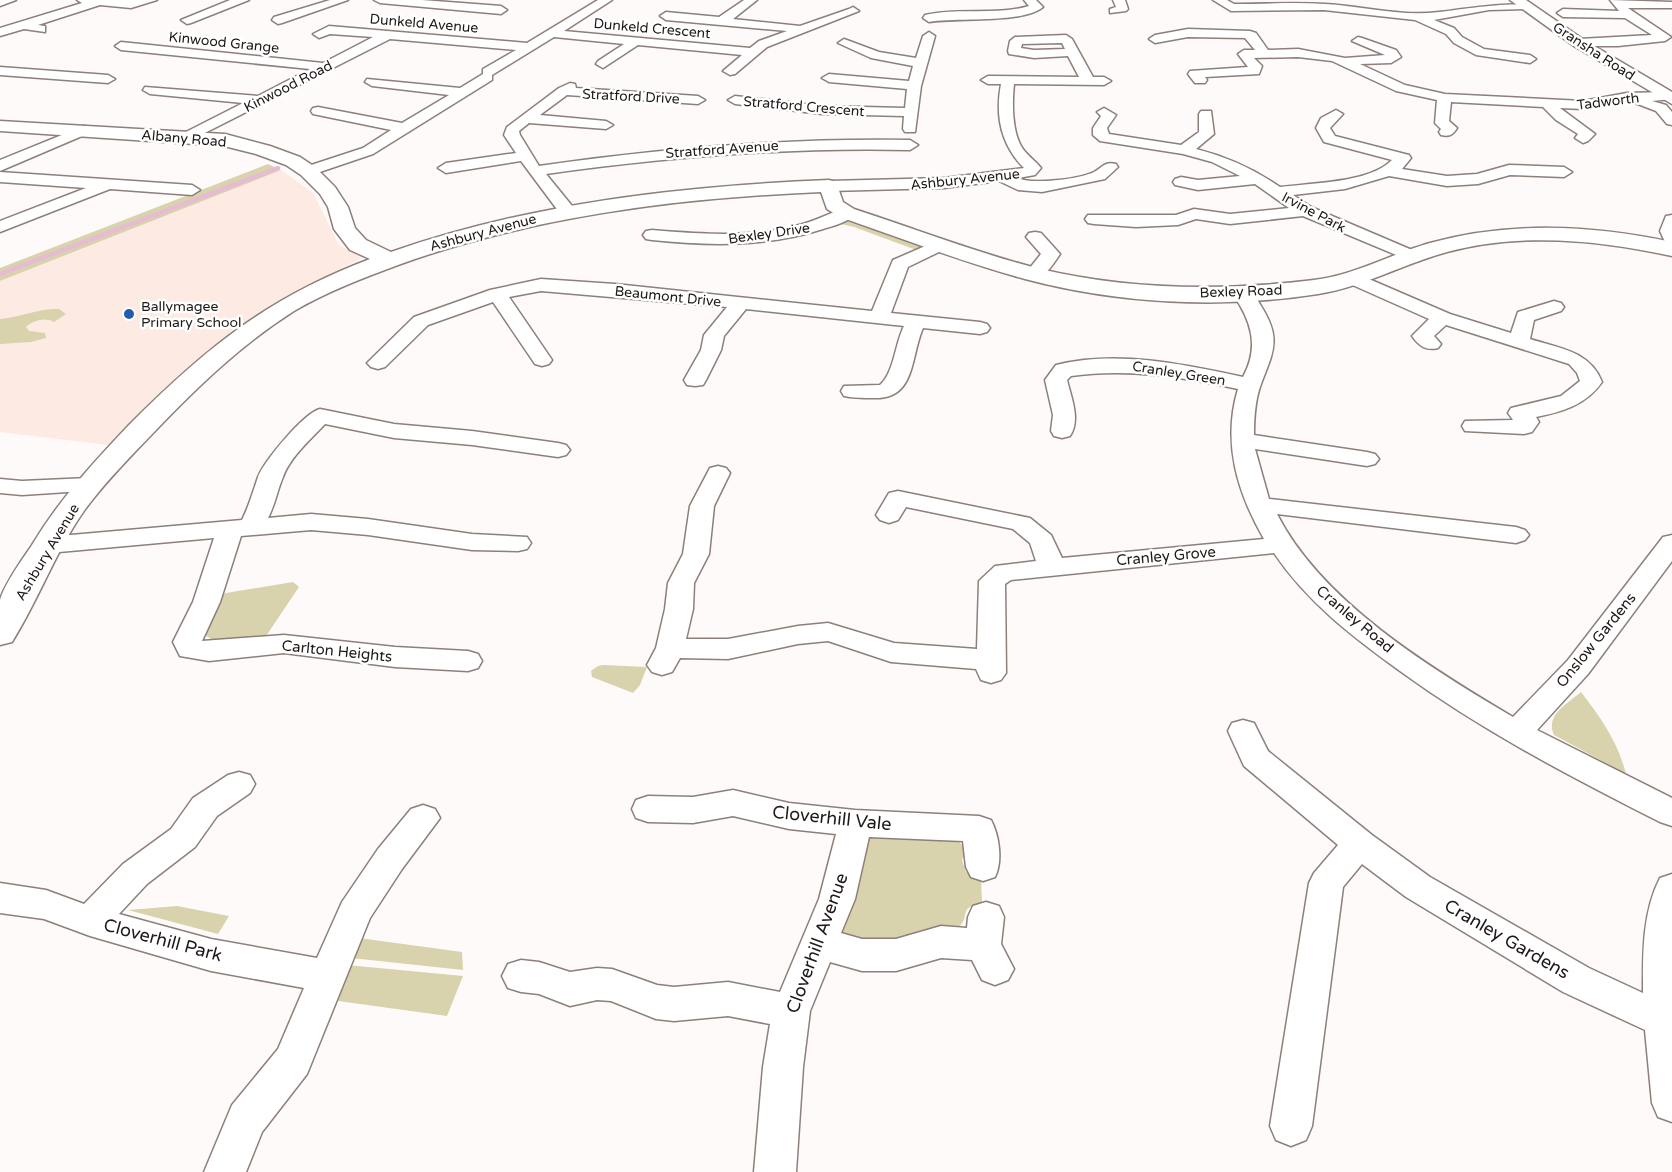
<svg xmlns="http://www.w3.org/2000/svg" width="1672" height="1172" viewBox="0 0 1672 1172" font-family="'Varela Round',sans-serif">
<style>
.built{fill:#fdeae3}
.green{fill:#d8d3ac}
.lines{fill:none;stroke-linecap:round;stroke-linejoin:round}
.stream{stroke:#e7bbd3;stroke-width:4.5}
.street-casing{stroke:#8d7f7a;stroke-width:3}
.secondary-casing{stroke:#8d7f7a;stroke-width:3}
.street{fill:#fff;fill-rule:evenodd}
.secondary{fill:#fff;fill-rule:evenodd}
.poi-dot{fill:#215cae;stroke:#fff;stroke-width:2}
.labels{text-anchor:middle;stroke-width:5;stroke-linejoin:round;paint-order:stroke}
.far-street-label{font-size:14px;fill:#1e1917;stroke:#fff}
.far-poi-label{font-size:14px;fill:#1e1917;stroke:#fff;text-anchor:start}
.street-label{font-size:15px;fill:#1e1917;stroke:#fff}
.near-street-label{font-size:18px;fill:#1e1917;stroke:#fff}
</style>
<rect width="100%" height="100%" fill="#fdfaf9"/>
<path class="built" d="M281,170L313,193L339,245L361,258L284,299L233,330L179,375L108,445L0,432V281Z"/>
<g class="green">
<path d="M268,164L281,170L0,281V268Z"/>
<path d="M845,221L860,223L923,246L919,251L854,227L837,223Z"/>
<path d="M59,309L66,314L54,322C45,317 34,320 26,327L29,331L45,333L46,338L31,342L0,344V319C23,317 34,309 59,309Z"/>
<path d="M293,582L299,587L264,639L215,641L206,636L204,630L220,594Z"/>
<path d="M598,666L603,665L647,667L640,685L633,693L592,677L591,671Z"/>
<path d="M1581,692C1601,718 1618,742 1626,774L1554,735C1545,715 1567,704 1581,692Z"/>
<path d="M869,835L957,840L967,850L962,860L966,872L981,879L982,902C957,909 971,915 959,927C954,933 893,948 883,948C871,948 855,938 843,934L840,929Z"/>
<path d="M177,906L229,916L218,934L128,910Z"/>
<path d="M359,938L462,952L463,970L351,958Z"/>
<path d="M347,965L463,976L447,1016L331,1000Z"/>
</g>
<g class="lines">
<path class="stream" d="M0,274L278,168"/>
<defs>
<g id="street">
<path d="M0,0H16L0,6Z"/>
<path d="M77,0H157L131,8L100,5L38,25L45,26V32L24,29L0,36V28L82,3Z"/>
<path d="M230,0H249L191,23L187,24L181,20Z"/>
<path d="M330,0H348L282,23L278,24L272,20L274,17Z"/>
<path d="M374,0H422L501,6L507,10L501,14L380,3Z"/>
<path d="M598,0H612L564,31L750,48L759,41L787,31L666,20L660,16L666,12L719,17L744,0H757L733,19L800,26L849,9L853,7L859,11L767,47L735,74L730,75L723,71L742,55L638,45L603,68L596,64L598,61L624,44L554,37L492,75V80L373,154L308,176L300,171L302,168L363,148L391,130L313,114L311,111L313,108L318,107L402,123L449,95L372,86L365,82L367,79L460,88L483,74V69L516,50L390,39L187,142L179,137L182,134L243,103L150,94L143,90L145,87L258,96L310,69L121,50L115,46L121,42L323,63L373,37L330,34L319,38L313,34L329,26L527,43Z"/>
<path d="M1024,0H1036L1043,7C1023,24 957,17 929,22L923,18L925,15C959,7 995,16 1029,6Z"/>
<path d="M1113,0H1125L1128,9L1126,11L1110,13V9L1116,7Z"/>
<path d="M1213,0H1227L1234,4C1264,4 1295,2 1325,4C1363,6 1401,17 1439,12C1458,10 1519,0 1533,7L1531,9L1489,10L1434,20L1454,28L1462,37L1484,49L1530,55L1536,59L1530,63L1476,55L1454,43L1446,34L1415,20L1324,10L1231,11Z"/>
<path d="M1610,0L1672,2V8H1628L1671,37L1665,41L1618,46H1575L1573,43L1575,40L1579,39L1652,35L1625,18L1563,17L1557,13L1563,9L1619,11Z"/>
<path d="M1188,29L1250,31L1256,33L1268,50L1298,49L1345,58L1385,55L1352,41L1358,37L1362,38L1396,50L1401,57L1391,63L1360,64L1405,85L1445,94L1583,101L1627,93L1667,92L1672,93V99L1652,101L1666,105L1672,112V125L1667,124L1656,111L1630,101L1583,109L1560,108L1595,134L1588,141L1583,143L1575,138L1578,134L1556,120L1543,107L1451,102L1449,121L1457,128C1453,135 1449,137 1441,135L1439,132L1441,129L1435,123L1437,100L1396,91L1332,61L1298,57L1254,58L1262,66L1259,74L1205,77L1207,80L1205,83H1195L1188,74L1190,71L1248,67L1238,54L1244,50H1255L1245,38L1188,37L1155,43L1149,39L1155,35Z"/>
<path d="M929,32L935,36L921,86L915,132H905L903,129L904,116L822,114L735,104L728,100L735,96L822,106L905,108L907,89L829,82L822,78L829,74L909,81L913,66L871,58L838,43L844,39L879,52L916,58L923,36Z"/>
<path d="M1066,35L1072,39L1093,77H1104L1111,81L1104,85L1014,84C1012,103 1012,130 1021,146C1026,155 1035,160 1041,168L1035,175L1018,178C1032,185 1080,179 1094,172C1103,167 1105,161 1116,164L1118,167L1105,179L1042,192L1018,190L999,181L944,188L829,191L821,186L829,181L944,178L1024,168C1001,145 995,116 1001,84H988L981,80L988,76L1079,77L1068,56L1034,58L1009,54L1008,51L1010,41L1015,37ZM1062,43L1065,49L1034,50L1021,48L1022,44Z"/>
<path d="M0,67L108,75L115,79L108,83L0,75Z"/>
<path d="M570,83L575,84L576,88L698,96L705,100L698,104L567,95L540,115L606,121L613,125L606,129L529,123L519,131L520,135L539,166C663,148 785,138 910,140L918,145L910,150C788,147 667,157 546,174L577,212L574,216H562L521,161L446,173L438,168L446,163L516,153L504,135L507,127L559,88Z"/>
<path d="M1104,108L1116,115L1107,128L1109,134L1181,145L1199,132V114L1201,111H1211L1214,134L1196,149C1227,157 1254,169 1280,187C1311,183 1370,183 1392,160L1324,142L1316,128L1321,118L1336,110L1343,114L1330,128L1335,136L1409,155L1411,158L1402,169L1447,176L1477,174L1509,165L1564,167L1572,172L1564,177L1510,175L1478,184L1447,186L1389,176L1345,189L1293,195L1311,207L1419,253L1422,257L1419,261L1413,262L1303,216L1230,224L1196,219L1178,225L1136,227L1094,224L1088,223L1085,219L1088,215H1176L1194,209L1230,214L1289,208L1255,184L1198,190L1175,185L1173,182L1175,179L1181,177L1198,180L1240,176L1212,162L1183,154L1100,141L1093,135V128L1101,116L1097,112Z"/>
<path d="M84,126L89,127L91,130L89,133L0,171V160Z"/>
<path d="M0,172L192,185L200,190L192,195L110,189L0,232V221L86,188L0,182Z"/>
<path d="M847,208L853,209L856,213C849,222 833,226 823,229C767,247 710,246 652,240L646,239L643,235L646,231L652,230C700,234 752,238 799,225C816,221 831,212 847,208Z"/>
<path d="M1672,215V245L1666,244L1660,231L1666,216Z"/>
<path d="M1035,232L1041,233L1060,254C1052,266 1043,282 1027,278L1025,274L1041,254L1026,237L1029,233Z"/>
<path d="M939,240L945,241L948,245L945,249L908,267L891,313L980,322L987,324L990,328L987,332L980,334L923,328C910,358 916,400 873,398C863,398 854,398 844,396L841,391L844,386L880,385C894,373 895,344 904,326L746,309L724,336L721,350L706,380L703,385L695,386L687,385L684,380L701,350L704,335L727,307L541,291L509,297L552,360L549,364L542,366L535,364L493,302L428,325L385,367L378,369L371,367L367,363L414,317L490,290L541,279L615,284L872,311L893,260Z"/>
<path d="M1355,273L1450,314L1511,333L1518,312L1554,301L1561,303L1564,307L1561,311L1534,320L1530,339C1559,348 1590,351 1602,382C1586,405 1562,412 1536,417L1539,422L1532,432L1524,434L1465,431L1462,426L1465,421L1513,420L1508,413L1511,408L1561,396L1580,381L1577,373L1569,364L1446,325L1434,336L1441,344L1438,348C1426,351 1419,346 1412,336L1429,319L1348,283L1346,279L1348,275Z"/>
<path d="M1242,287C1252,290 1256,297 1261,306C1282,339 1273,352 1261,384C1255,400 1254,418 1254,435L1367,452L1375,454L1379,459L1375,464L1367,466L1255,449L1269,499L1516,527L1525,530L1529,535L1525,540L1516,543L1277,514C1321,601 1430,668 1513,717L1568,660L1663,537L1672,535V561L1588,674L1537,730L1672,798V826L1660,822C1569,776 1483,731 1400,671C1353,637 1307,602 1274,553L1011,580L1005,584L1006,673L1001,680L991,683L981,680L976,669L891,662L828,641L798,644L728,659L680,658L672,672L662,675L652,672L647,665L656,648L665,609L668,583L683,554L690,506L710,468L718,466L726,468L730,473L714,506L709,554L694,583L693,609L686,639H728L798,626L828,623L894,643L977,649L979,581L995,566L1036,561L1030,543L1013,529L906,507L898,520L889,523L880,520L876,515L889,493L898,491L1030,518L1051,535L1062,558L1264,539C1237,492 1222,442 1238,389C1182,377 1128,368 1071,376L1067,380C1071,397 1081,420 1070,436L1062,438L1054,436L1051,431L1053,415L1045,380L1056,365C1117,350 1183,364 1243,377C1260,346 1251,320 1232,293L1235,289Z"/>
<path d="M320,409L394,424L472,431L558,443L566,445L570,450L566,455L558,457L472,445L394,438L325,424C311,439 290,457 283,477C277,491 275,505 268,518L311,514L368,519L472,534L527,537L531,543L527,549L518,551L472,550L368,535L311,530L241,536L220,602L202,641L284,635L395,647L468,651L478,654L482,661L478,668L468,671L395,667L284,653L209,661L180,656L173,642L193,602L214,538L48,553L39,551L35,545L39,539L48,537L242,520C249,506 253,492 258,477C265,460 304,413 320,409Z"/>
<path d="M89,478L98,480L101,485L98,490L22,495L0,493V479L22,481Z"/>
<path d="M1243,720L1254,723L1268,751L1372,835L1430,877L1589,968L1643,993C1643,955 1642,913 1660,878L1672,874V1122L1658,1117L1652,1103L1645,1030L1563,992L1406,897L1362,864L1343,887L1312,1126L1306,1140L1291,1146L1276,1140L1270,1126L1309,883L1314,873L1338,845L1244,766L1228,731L1232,723Z"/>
<path d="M239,772L250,775L255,784L250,793L217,816L195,847L147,884L119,914L211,939L317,958L342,902L378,849L411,809L423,805L435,809L440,818L402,869L370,918L307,1074L262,1132L246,1172H204L232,1105L278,1049L304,988L211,971L90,936L44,919L0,913V883L46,890L84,904L123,864L171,829L193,798L228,775Z"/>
<path d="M733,790L789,803L855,810L979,816L991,820C999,835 1003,861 995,877L983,881L971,877L966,867L963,841L869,837L855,899L841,933L862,939H896L941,926L967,928L968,917L973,906L986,902L999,906L1004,917L1001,944L1014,969L1008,980L995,985L982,980L972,960L941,958L896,971H862L830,962L810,1011L803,1067L796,1172H754L763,1067L770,1024L728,1016L674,1021L656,1019L611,1001L597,1000L570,1006L539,994L521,992L508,988L502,976L508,964L521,960L539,962L570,972L597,968L612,969L657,985L674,987L728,982L780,992L819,899L836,834L789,829L733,816L693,823L648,822L636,818L632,809L636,800L648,796L693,797Z"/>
</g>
<g id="secondary">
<path d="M1510,0H1526L1584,40L1672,92V104L1574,46Z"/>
<path d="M0,121L225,134L270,146L300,157L315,167L335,187L348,207L355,228L366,240L391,252C532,203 680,186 829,180L836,182L843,202L854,209C916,229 977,253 1040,269C1129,290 1223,291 1314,280C1355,275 1391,254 1430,243C1511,221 1591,225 1672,242V256C1598,240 1521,232 1447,252C1403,264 1363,287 1318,294C1222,309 1119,304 1025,279C962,262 901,238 840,217L827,209L821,192C677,198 534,216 398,265C363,278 326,292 294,311C242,344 198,386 156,430C132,455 107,480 86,508C56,550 39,599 12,642L0,645C0,632 0,613 0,600C5,583 22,560 32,545C59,500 93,463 129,425C206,348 267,298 370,259L350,250L334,229L328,207L320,194L301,175L286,165L256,154L224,146L0,131Z"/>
</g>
</defs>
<use href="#street" class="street-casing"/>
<use href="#secondary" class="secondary-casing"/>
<use href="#street" class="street"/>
<use href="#secondary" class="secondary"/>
</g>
<circle class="poi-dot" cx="129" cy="314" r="6"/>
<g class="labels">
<g class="far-street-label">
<text transform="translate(424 23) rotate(5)" y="5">Dunkeld Avenue</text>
<text transform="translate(652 28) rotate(5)" y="5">Dunkeld Crescent</text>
<text transform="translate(224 42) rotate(6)" y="5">Kinwood Grange</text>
<text transform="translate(1594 51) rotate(33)" y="5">Gransha Road</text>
<text transform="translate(288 86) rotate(-27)" y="5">Kinwood Road</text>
<text transform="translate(631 96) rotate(3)" y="5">Stratford Drive</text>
<text transform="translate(1608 101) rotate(-7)" y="5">Tadworth</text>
<text transform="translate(804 106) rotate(5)" y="5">Stratford Crescent</text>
<text transform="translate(184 138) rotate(5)" y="5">Albany Road</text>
<text transform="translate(722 149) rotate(-4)" y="5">Stratford Avenue</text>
<text transform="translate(965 179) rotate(-6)" y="5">Ashbury Avenue</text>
<text transform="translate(1314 212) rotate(28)" y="5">Irvine Park</text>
<text transform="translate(483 232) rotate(-15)" y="5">Ashbury Avenue</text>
<text transform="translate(769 233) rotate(-8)" y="5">Bexley Drive</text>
<text transform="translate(1241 291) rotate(-2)" y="5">Bexley Road</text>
<text transform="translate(668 296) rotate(6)" y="5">Beaumont Drive</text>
<text transform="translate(1179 373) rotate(9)" y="5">Cranley Green</text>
<text transform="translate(47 552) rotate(-59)" y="5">Ashbury Avenue</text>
</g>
<g class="far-poi-label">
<text x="141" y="311">Ballymagee<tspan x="141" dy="16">Primary School</tspan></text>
</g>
<g class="street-label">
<text transform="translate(1166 556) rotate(-5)" y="5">Cranley Grove</text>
<text transform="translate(1355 619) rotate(40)" y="5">Cranley Road</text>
<text transform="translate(1596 640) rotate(-51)" y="5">Onslow Gardens</text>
<text transform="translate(337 651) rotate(6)" y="5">Carlton Heights</text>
</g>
<g class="near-street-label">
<text transform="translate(832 818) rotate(6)" y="6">Cloverhill Vale</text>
<text transform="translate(1507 939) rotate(30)" y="6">Cranley Gardens</text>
<text transform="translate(163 940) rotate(15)" y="6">Cloverhill Park</text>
<text transform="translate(817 943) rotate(-70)" y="6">Cloverhill Avenue</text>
</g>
</g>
</svg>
